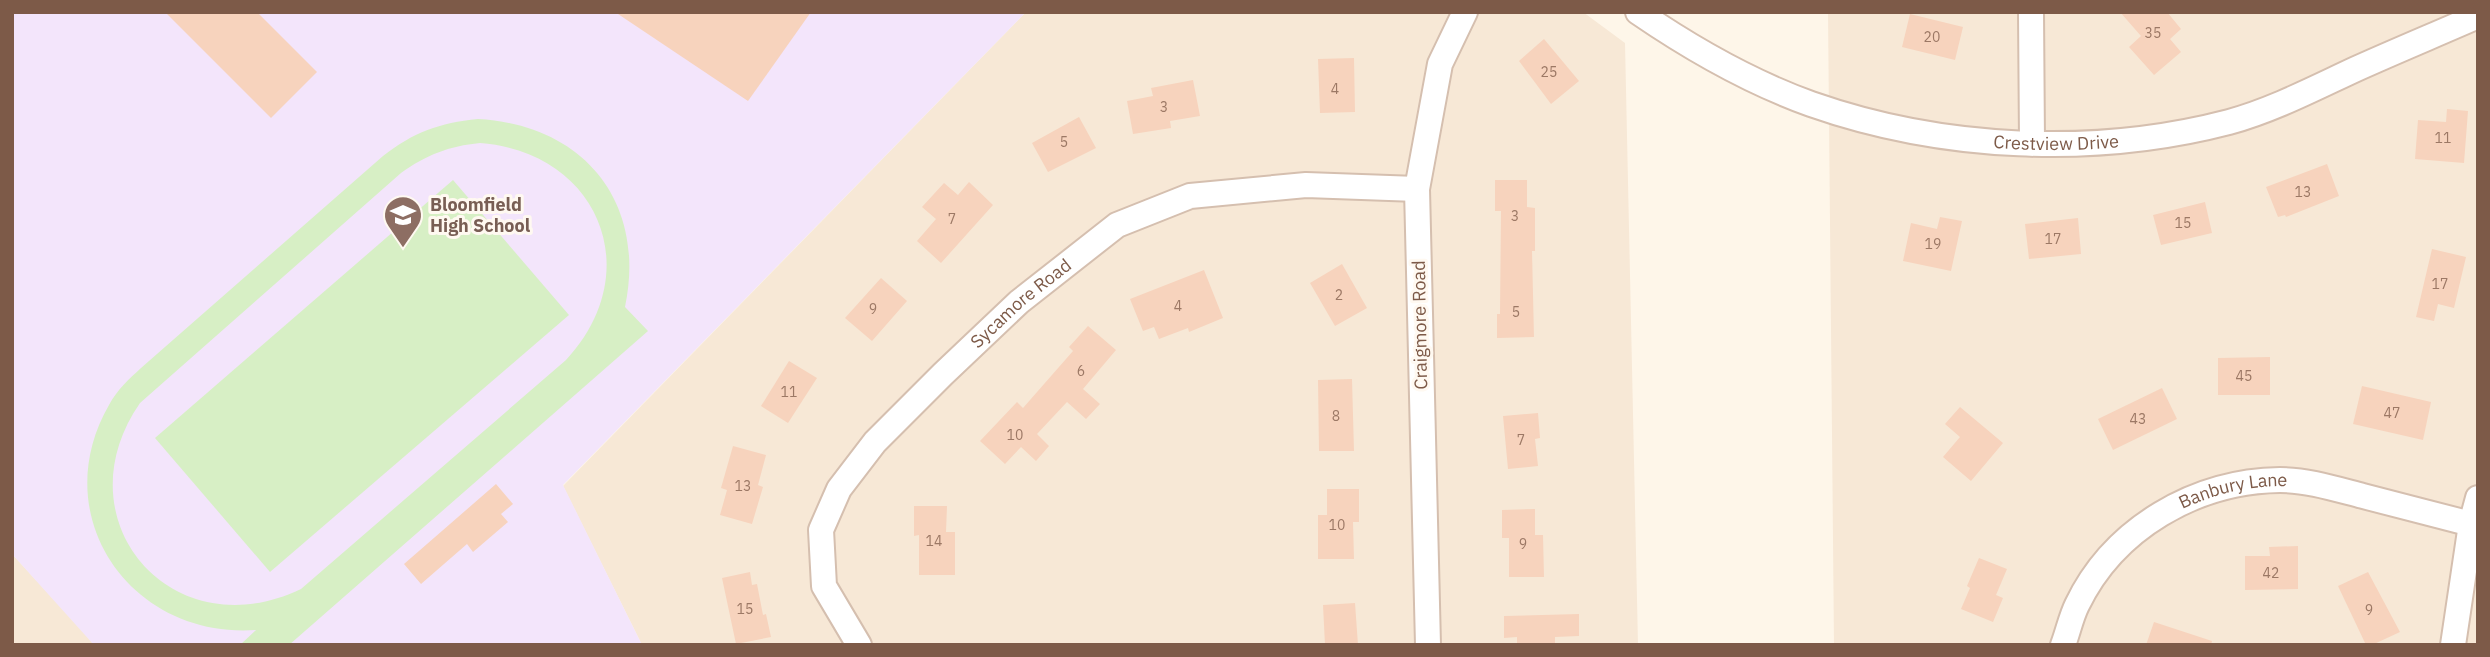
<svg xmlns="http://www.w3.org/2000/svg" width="2490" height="657" viewBox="0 0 2490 657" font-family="'IBM Plex Sans',sans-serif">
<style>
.residential{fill:#f7e8d6}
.education{fill:#f3e5fb}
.green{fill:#d7efc5;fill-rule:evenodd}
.building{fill:#f7d3bd}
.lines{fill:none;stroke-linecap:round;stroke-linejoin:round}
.minor-casing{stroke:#d5bfaf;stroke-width:28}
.minor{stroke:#fff;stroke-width:24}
.labels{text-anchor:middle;stroke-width:6;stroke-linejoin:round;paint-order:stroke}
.number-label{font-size:14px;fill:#9c7865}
.street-label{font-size:18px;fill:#7d5a48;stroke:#fff9f1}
.education-label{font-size:18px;font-weight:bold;fill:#785e54;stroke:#fff9f1;text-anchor:start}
</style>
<rect width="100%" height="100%" fill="#fef6e9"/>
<g class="residential">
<path d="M1026,12H1583L1625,43L1638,645H642L563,486Z"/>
<path d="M1828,12H2478V645H1834Z"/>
<path d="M12,554L80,628L94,645H12Z"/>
</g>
<path class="education" d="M12,12H1026L563,485L642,645H94L12,554Z"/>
<g class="green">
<path d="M478,119C584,125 647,202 625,307L648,331L289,645H240L256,630C131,639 45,516 109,405C117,390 129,379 141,368L383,156C414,132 439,123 478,119ZM480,143C599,152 648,272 566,360L301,589C172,651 59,520 140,403L401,173C426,155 449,146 480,143Z"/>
<path d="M453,180L569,315L270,572L155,438Z"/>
</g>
<g class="building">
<path d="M165,12H257L317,72L271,118Z"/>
<path d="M615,12H811L748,101Z"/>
<path d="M2120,12H2167L2181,29L2170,39L2181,52L2154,75L2129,47L2141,36Z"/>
<path d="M1910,14L1963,27L1955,60L1902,47Z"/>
<path d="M1544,39L1579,81L1551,104L1519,61Z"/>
<path d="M1354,58L1355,112L1320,113L1318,59Z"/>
<path d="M1193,80L1200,116L1170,121L1171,128L1133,134L1127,101L1153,96L1151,88Z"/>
<path d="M2447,109L2468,111L2464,163L2415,159L2418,120L2446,122Z"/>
<path d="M1079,117L1096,148L1048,172L1032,143Z"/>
<path d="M2327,164L2339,196L2286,217L2285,215L2278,217L2266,187Z"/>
<path d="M1495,180H1527V207L1535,208V251H1532L1534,337L1497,338V314H1500L1501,211H1495Z"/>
<path d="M969,182L993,205L941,263L917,241L936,219L922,207L944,183L958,195Z"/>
<path d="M2205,202L2212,233L2161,245L2153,215Z"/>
<path d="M1940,217L1962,221L1951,271L1903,261L1911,223L1937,229Z"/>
<path d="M2078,218L2081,254L2029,259L2025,224Z"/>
<path d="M2432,249L2466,257L2454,308L2438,304L2434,321L2416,317Z"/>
<path d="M1342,264L1367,308L1335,326L1310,283Z"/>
<path d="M1204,270L1223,318L1189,332L1188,328L1159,339L1154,327L1143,331L1130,299Z"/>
<path d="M881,278L907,301L872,341L845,318Z"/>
<path d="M1088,326L1116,350L1083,389L1100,404L1086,419L1067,402L1037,434L1049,446L1036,461L1021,447L1005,464L980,441L1017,402L1023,408L1073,351L1069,347Z"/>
<path d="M2270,357V395H2218V358Z"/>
<path d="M789,361L817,378L788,423L761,406Z"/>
<path d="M1352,379L1354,451H1319L1318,380Z"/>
<path d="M2362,386L2431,402L2423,440L2353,424Z"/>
<path d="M2162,388L2177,419L2113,450L2098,419Z"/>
<path d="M1960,407L2003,443L1971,481L1943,457L1960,437L1945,424Z"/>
<path d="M1538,413L1540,438L1535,439L1538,466L1508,469L1503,416Z"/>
<path d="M733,446L766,455L758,485L763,487L752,524L720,515L727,490L721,488Z"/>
<path d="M496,484L513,504L501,514L508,522L473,552L467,544L421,584L404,564Z"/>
<path d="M1327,489H1359V522H1353L1354,559H1318V515H1327Z"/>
<path d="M914,506H947L946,532H955V575H919V535L914,536Z"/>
<path d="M1535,509V535H1543L1544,577H1509V538H1502V510Z"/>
<path d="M2298,546V589L2245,590V556H2270L2269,547Z"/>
<path d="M1979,558L2007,569L1996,595L2003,598L1993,622L1961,609L1970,588L1967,586Z"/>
<path d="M750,572L752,585L757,584L763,615L766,614L771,637L736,644L722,578Z"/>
<path d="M2368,572L2400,632L2372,645H2366L2338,586Z"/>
<path d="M1355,603L1358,645H1325L1323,605Z"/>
<path d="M1579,614V636L1555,637V645H1517V637L1504,638V616Z"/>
<path d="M2154,622L2212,641L2211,645H2146Z"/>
</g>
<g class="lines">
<defs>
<g id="minor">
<path id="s1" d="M1638,12C1692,49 1750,82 1811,104C1942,150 2095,157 2229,122C2273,110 2315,88 2356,69C2396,51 2437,34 2478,16"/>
<path d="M2031,12L2032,142"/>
<path id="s2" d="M859,645L824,586L821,530L839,489L875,442L943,374L1019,302L1117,225L1190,196L1306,185L1417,189"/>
<path d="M1428,645L1417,189L1440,64L1465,12"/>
<path id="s3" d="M2063,645C2068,632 2071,617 2077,605C2114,528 2196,481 2280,480C2308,480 2336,489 2363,496C2399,505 2435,515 2471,524"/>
<path d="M2453,645L2471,524L2478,498"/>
</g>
</defs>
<use href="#minor" class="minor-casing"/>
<use href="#minor" class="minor"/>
</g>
<defs>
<symbol id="school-pin" viewBox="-11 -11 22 30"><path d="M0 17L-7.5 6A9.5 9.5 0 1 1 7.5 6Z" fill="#8d6e63" stroke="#fff9f1"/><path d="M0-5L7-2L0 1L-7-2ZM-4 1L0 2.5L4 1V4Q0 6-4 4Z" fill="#fff"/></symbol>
</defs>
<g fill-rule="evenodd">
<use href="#school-pin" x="381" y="193" width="44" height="60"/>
</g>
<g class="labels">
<g class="number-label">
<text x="2153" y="38">35</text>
<text x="1932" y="42">20</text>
<text x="1549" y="77">25</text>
<text x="1335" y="94">4</text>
<text x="1164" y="112">3</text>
<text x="2443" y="143">11</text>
<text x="1064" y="147">5</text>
<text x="2303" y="197">13</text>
<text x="1515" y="221">3</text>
<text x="952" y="224">7</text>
<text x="2183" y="228">15</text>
<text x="2053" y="244">17</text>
<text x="1933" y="249">19</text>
<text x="2440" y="289">17</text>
<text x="1339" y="300">2</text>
<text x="1178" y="311">4</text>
<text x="873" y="314">9</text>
<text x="1516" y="317">5</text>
<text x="1081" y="376">6</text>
<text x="2244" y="381">45</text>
<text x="789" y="397">11</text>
<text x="2392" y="418">47</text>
<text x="1336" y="421">8</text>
<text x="2138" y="424">43</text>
<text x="1015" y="440">10</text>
<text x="1521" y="445">7</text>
<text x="743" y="491">13</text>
<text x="1337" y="530">10</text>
<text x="934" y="546">14</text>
<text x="1523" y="549">9</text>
<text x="2271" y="578">42</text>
<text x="745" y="614">15</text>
<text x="2369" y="615">9</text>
</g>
<g class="street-label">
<text dy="6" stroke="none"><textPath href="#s1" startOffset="446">Crestview Drive</textPath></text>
<text dy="6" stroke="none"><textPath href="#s2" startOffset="430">Sycamore Road</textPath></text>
<text transform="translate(1420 325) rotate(-91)" y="6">Craigmore Road</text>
<text dy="6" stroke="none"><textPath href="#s3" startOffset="245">Banbury Lane</textPath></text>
</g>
<g class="education-label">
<text x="430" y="211">Bloomfield<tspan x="430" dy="21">High School</tspan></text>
</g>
</g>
<rect width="2490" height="657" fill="none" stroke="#7d5a48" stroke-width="28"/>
</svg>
